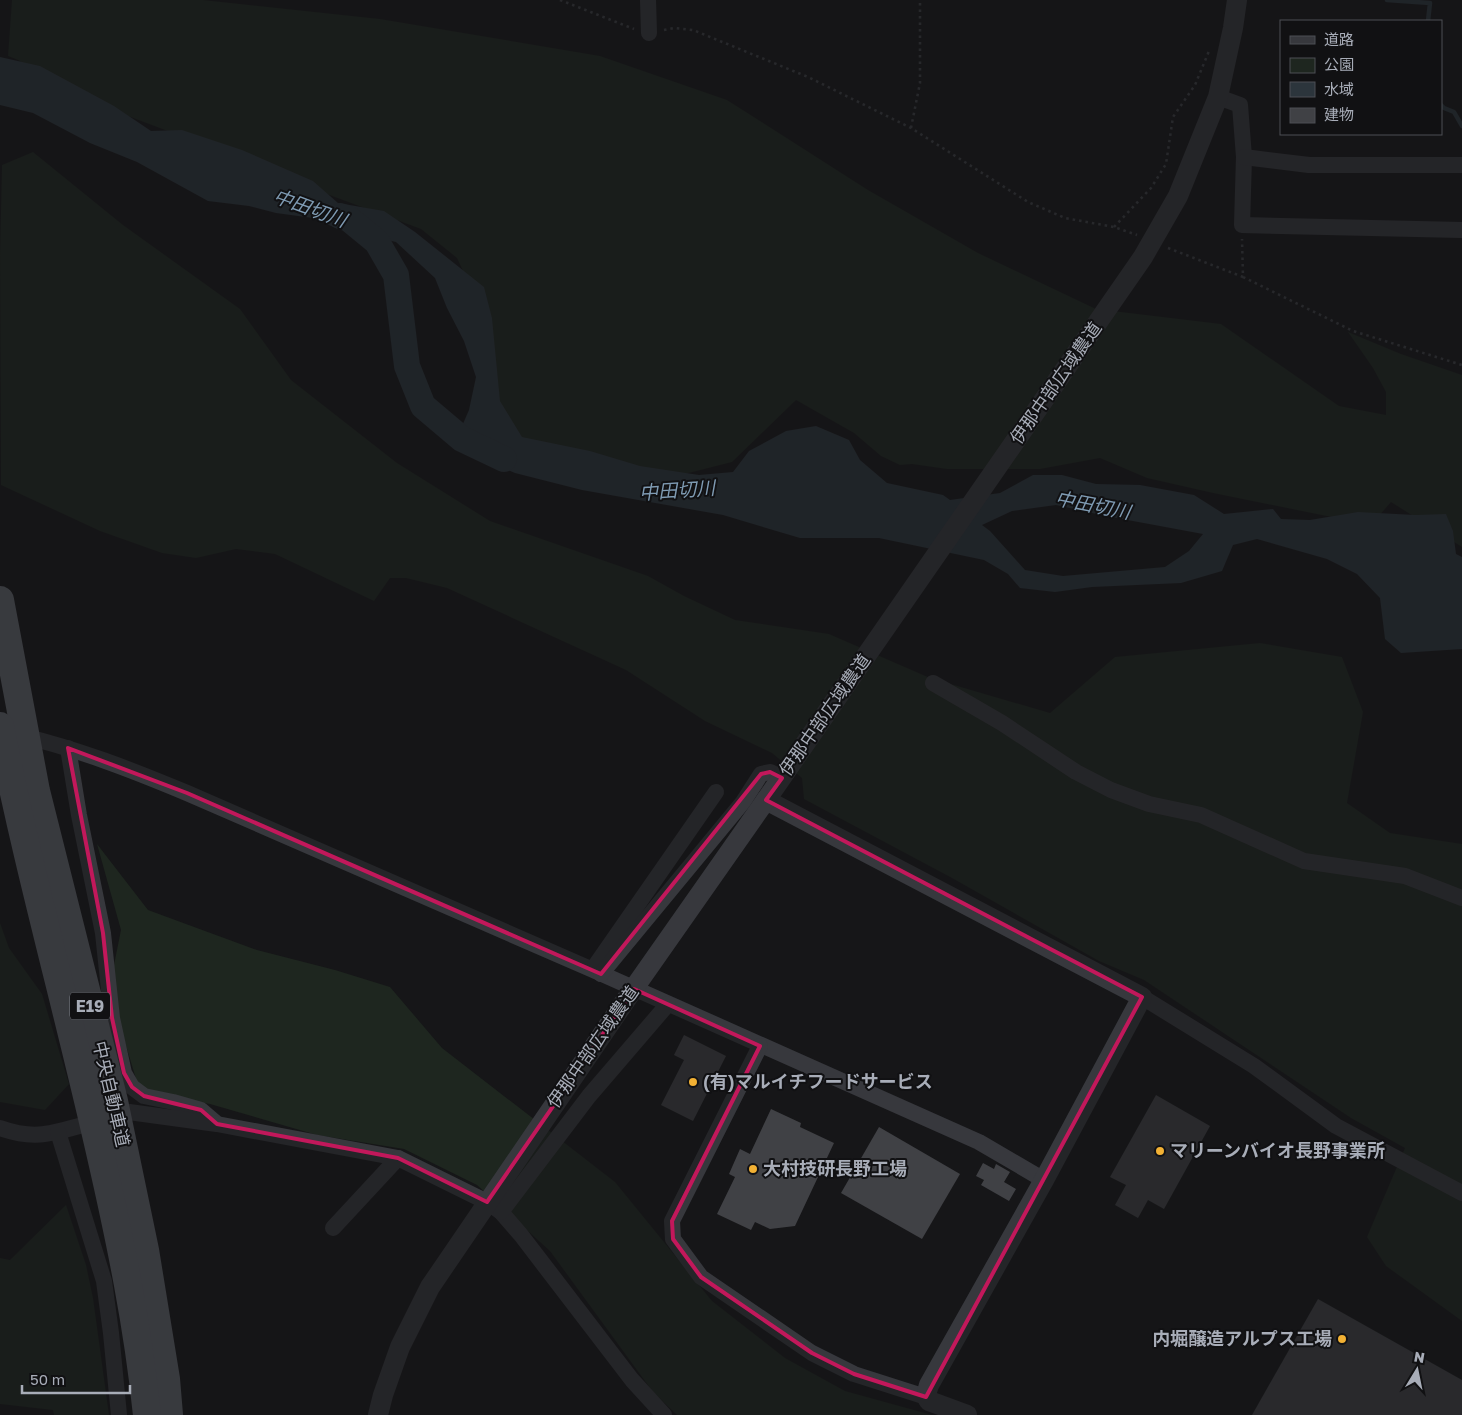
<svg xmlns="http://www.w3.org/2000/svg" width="1462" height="1415" viewBox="0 0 1462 1415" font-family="'Golos Text','Noto Sans JP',sans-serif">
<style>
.green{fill:#1e261f}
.water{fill:#2c353c;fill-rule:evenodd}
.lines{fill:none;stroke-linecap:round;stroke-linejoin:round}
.stream{stroke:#2c353c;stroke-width:4.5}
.river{stroke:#2c353c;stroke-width:26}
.building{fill:#404145}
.path{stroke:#3d3f44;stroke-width:2.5;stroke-dasharray:2.5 4;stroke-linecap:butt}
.minor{stroke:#37383d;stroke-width:16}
.tertiary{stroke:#37383d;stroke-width:20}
.motorway{stroke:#63666e;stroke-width:28}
.marked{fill:none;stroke:#c2185b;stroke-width:4;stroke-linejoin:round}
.poi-dot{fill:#f2b134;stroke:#111113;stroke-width:2}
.labels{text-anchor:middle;stroke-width:4;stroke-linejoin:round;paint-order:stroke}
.shield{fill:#111113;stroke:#7b7e86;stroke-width:1}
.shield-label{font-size:16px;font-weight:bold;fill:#a8adb8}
.street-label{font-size:18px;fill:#a8adb8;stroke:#111113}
.poi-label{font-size:18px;font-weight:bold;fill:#a8adb8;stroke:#111113;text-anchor:start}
.water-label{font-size:19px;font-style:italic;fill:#7f9bb3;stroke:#111113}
</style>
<rect width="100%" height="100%" fill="#161618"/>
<g class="green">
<path d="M12,0H203L380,19L600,56L727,100L868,190L978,253L1096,309L1221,324L1339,406L1386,415V392L1373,368L1348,332L1401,354L1462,375V547L1391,502L1371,525L1213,493L1147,478L1100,458L1040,469H947L912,464L900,465L881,456L854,433L796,400L732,462L661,480L514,445L483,401L477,301L457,258L421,229L316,190L210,147L128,116L56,85L18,60L8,56Z"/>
<path d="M33,152L123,225L240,309L291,380L397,463L490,521L648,576L684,596L735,620L829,634L930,678L1050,713L1115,657L1260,643L1342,657L1363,712L1347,803L1390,833L1462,844V1321L1386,1266L1367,1237L1405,1148L1351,1118L1144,980L1099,961L952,878L804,799L802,778L772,753L705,721L626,670L447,588L406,578H390L374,601L275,554L236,549L196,558L162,553L100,531L1,485L0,255L2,165Z"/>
<path d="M97,844L148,910L257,950L335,970L390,987L442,1048L615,1182L712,1301L785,1358L845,1391L932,1415H677L653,1392L550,1251L477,1185L404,1149L317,1135L210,1104L140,1092L124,1039L111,980L121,930Z"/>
<path d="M0,923L9,948L42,994L69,1084L45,1110L0,1102Z"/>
<path d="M66,1205L86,1265L93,1298L109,1415H54L53,1410L0,1404V1258L10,1260Z"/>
</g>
<path class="water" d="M0,57L40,66L114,106L151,131L182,130L242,150L313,181L338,203L384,211L415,232L484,287L492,318L500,401L522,437L590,451L640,466L699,475L733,472L749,451L786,431L816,426L849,440L860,460L887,483L943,495L950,500L1000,493L1033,475H1062L1096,484L1140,485L1194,495L1224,514L1273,509L1281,519L1310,520L1358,512L1415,515L1446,514L1453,531L1456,554L1462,557V649L1401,653L1385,639L1380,598L1357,574L1327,559L1257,539L1233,545L1222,571L1181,583L1092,587L1055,592L1020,588L1008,574L984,560L879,538H800L723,515L582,490L515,473L482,459L462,426L469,410L476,377L464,341L447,308L435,278L396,242L338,229L313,218L276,213L249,206L208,201L137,162L90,143L33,113L0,105ZM1056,505L1106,516L1203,534L1189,551L1165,567L1063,576L1025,570L990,531L982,525L1012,511Z"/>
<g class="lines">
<g class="stream">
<path d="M1387,0L1430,3L1428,21"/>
<path d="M1441,105L1444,108L1454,112L1462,126"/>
</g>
<path class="river" d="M340,216L349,219L377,242L396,275L407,366L423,406L462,439L504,459"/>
</g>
<g class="building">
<path d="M684,1035L726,1056L693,1121L661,1105L684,1060L674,1055Z"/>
<path d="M1156,1095L1210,1126L1164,1209L1148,1200L1138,1218L1115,1205L1126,1185L1110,1177Z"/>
<path d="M771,1109L801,1123L800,1127L834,1143L795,1226L770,1229L755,1222L751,1230L717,1214L735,1177L729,1174L740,1149L750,1154Z"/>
<path d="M879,1127L960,1174L922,1239L841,1193Z"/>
<path d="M983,1163L994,1169L996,1164L1010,1172L1004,1182L1016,1189L1009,1201L981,1185L984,1180L976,1176Z"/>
<path d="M1318,1299L1462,1380V1415H1252Z"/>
</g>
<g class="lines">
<g class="path">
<path d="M560,0L634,29"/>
<path d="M664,30L674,28L693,30L808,77L911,128L1028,202L1065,218L1114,227L1137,235"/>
<path d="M911,128L920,83V0"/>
<path d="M1114,227L1151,188L1166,164L1173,117L1195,85L1209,51"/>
<path d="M1168,248L1243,277L1242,239"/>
<path d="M1243,277L1353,331L1462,365"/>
</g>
<g class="minor">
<path d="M648,0L649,33"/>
<path d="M1218,97L1240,105L1244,157L1242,225L1462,230"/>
<path d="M1244,157L1309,165H1462"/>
<path d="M933,683L1002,723L1076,772L1111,790L1149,804L1201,815L1304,861L1405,876L1462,898"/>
<path d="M19,735C78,749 132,770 187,793L593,970L979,1142L1044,1180"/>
<path d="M68,748L79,815L103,933L112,1018L124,1073L132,1087L144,1096L173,1102L201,1110L215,1122"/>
<path d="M595,966L716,792"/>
<path d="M601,974L743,802L761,774L770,772L782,778"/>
<path d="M1142,997L1254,1066L1336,1126L1462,1193"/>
<path d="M760,1046L672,1221L673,1239L701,1277L812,1353L854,1374L926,1397"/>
<path d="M129,1112L217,1124L398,1158L487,1202L501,1212L521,1235L632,1380L664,1415"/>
<path d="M0,1128C34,1140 50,1134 83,1125"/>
<path d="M58,1132L104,1281L111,1333L119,1415"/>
<path d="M501,1212L589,1096L668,1004"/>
<path d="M333,1228L398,1158"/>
</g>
<g class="tertiary">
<path d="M766,800L1142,997L1044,1180L929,1385C927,1391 925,1395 929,1401L967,1415"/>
<path d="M378,1415L383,1395L400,1347L430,1287L632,991L766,800L1143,257L1178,196L1218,97L1233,28L1237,0"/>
</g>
<g class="motorway">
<path d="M0,600L36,791L114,1101L145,1250L166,1379L169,1415"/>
<path d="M0,726C28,869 68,1010 100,1152C120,1239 138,1326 147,1415"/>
</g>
</g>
<path d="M0 0H1462V1415H0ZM68,748L187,793L601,974L761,774L770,772L782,778L766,800L1142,997L926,1397L854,1374L812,1353L701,1277L673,1239L672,1221L760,1046L634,989L487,1202L398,1158L217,1124L201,1110L144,1096L132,1087L124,1073L112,1018L103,933Z" fill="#161618" fill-opacity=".55" fill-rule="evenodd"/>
<path class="marked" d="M68,748L187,793L601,974L761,774L770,772L782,778L766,800L1142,997L926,1397L854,1374L812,1353L701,1277L673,1239L672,1221L760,1046L634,989L487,1202L398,1158L217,1124L201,1110L144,1096L132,1087L124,1073L112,1018L103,933Z"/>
<g class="poi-dot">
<circle cx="693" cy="1082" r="5"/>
<circle cx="1160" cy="1151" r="5"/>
<circle cx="753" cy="1169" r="5"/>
<circle cx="1342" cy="1339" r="5"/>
</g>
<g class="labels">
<rect class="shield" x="70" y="992.5" width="40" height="27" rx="4"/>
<g class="shield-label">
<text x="90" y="1012">E19</text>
</g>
<g class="street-label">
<text transform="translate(1056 383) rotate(-55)" y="6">伊那中部広域農道</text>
<text transform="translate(825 715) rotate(-55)" y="6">伊那中部広域農道</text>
<text transform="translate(593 1047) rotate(-55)" y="6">伊那中部広域農道</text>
<text transform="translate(111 1094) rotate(77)" y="6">中央自動車道</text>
</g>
<g class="poi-label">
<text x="703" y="1088">(有)マルイチフードサービス</text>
<text x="1170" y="1157">マリーンバイオ長野事業所</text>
<text x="763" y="1175">大村技研長野工場</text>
<text x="1332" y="1345" text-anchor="end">内堀醸造アルプス工場</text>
</g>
<g class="water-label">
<text transform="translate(310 208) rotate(20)" y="7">中田切川</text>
<text transform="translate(677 490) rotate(-4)" y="7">中田切川</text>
<text transform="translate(1093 505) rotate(11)" y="7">中田切川</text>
</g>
</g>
<rect x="1280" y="20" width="162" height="115" fill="#111113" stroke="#4d4f55"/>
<rect x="1290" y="36" width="25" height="8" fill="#37383d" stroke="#4d4f55"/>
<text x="1324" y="45" font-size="15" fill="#a8adb8">道路</text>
<rect x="1290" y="58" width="25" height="15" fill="#1e261f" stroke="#4d4f55"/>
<text x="1324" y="70" font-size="15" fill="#a8adb8">公園</text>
<rect x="1290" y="82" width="25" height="15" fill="#2c353c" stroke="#4d4f55"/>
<text x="1324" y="95" font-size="15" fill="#a8adb8">水域</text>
<rect x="1290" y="108" width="25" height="15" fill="#404145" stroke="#4d4f55"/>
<text x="1324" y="120" font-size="15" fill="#a8adb8">建物</text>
<g transform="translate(1417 1370) rotate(10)" stroke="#111113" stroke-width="4" paint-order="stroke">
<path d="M0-4L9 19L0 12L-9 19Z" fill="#a8adb8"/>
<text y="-8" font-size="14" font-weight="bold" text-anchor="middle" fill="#a8adb8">N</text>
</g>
<path d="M22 1385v8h108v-8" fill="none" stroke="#a8adb8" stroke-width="2.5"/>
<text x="30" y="1385" font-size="15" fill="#a8adb8" stroke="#111113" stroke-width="4" paint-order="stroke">50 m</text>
</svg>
